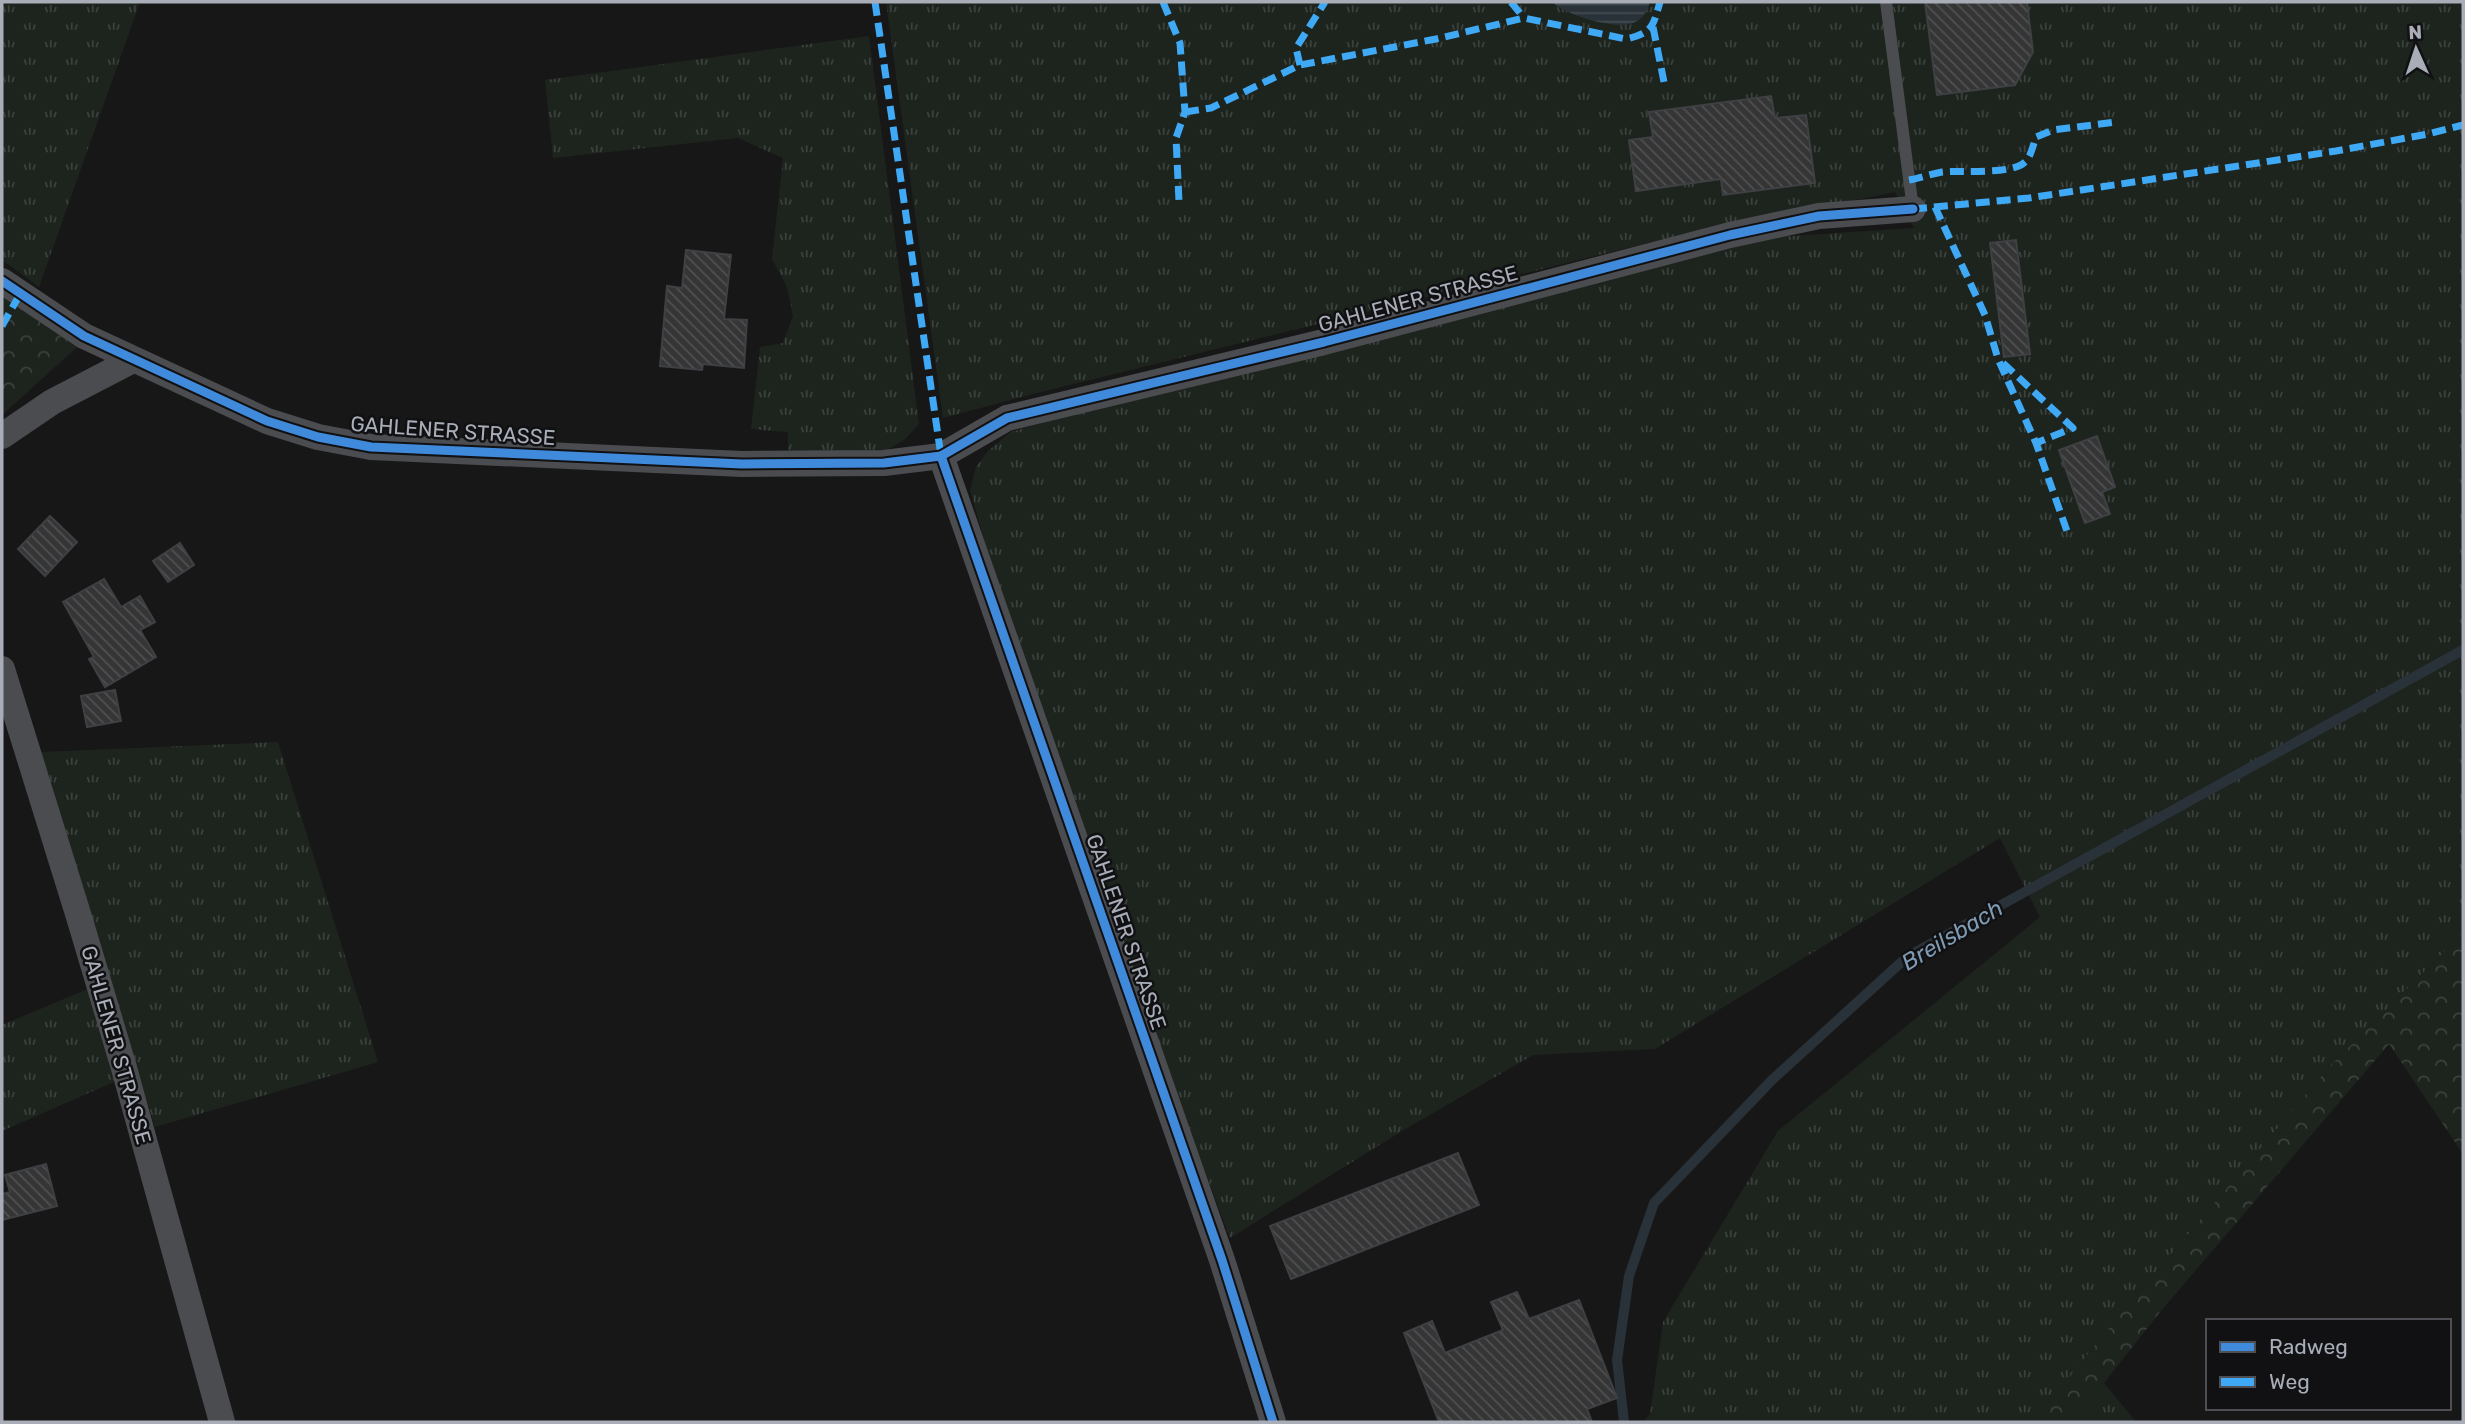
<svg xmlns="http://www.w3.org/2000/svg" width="2465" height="1424" viewBox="0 0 2465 1424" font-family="Rubik,sans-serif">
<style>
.grass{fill:url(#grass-tufts)}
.forest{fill:url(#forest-crowns)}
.water{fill:url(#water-rules)}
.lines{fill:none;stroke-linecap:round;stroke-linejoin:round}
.stream{stroke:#2a3239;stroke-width:10}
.building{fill:url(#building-back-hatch);stroke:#3f4043;stroke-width:2}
.service{stroke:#4b4c50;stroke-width:12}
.minor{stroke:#4b4c50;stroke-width:26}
.quiet{stroke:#3fa9f5;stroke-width:7;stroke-dasharray:14 7;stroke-linecap:butt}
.cycleway-casing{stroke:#111113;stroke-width:13}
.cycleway{stroke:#408adc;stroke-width:9}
.labels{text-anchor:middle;stroke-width:5;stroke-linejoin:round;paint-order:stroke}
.street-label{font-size:21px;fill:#a8adb8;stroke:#111113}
.water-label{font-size:23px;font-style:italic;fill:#7f9bb3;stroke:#111113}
</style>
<defs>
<pattern id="grass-tufts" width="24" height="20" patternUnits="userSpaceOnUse" patternTransform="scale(1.75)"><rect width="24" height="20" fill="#1d241e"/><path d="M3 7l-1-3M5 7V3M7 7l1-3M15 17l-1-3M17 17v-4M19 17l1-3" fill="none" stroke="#3b413d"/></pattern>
<pattern id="forest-crowns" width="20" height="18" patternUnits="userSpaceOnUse" patternTransform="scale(1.75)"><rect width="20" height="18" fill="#1d241e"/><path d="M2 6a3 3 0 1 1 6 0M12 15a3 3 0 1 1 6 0" fill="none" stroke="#3b413d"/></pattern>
<pattern id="water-rules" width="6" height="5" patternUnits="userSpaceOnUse" patternTransform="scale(1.75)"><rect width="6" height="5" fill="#2a3239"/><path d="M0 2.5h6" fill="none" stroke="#464d54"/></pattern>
<pattern id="building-back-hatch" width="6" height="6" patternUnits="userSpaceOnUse" patternTransform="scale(1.75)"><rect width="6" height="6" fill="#353536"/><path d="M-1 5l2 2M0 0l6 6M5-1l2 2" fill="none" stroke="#4f5051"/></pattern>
</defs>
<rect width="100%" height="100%" fill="#171717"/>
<g class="grass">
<path d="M2,2H140L39,287L2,260Z"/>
<path d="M886,2H2463V933L2330,1066L2104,1334L2034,1422H1643L1650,1414L1663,1322L1778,1131L2040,917L2000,838L1655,1049L1533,1055L1402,1131L1230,1238L1168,1073L991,564L970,490L976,467L988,451L1011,432L1184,381L1567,286L1778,237L1914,228L1895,192L1660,240L1033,394L943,418Z"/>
<path d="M869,36L919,424L904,440L882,453L788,457V432L751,429L760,347L783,343L793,316L787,287L772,259L783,158L738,138L553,158L545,80Z"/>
<path d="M278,742L378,1062L155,1127L41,752Z"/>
<path d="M88,989L116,1081L2,1131V1025Z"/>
<path d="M2104,1383L2136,1422H2073Z"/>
</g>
<g class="forest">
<path d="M2,296L77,347L2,415Z"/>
<path d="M2463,933V1154L2389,1044L2160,1312L2073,1422H2034L2104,1334L2330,1066Z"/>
</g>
<path class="water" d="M1552,2H1650C1647,10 1643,20 1633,23C1615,30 1566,15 1552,2Z"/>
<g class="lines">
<path class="stream" d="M1624,1422L1617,1360L1629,1276L1654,1203L1772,1080L1907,957L2463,650"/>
</g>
<g class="building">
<path d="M1925,2H2027L2033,52L2015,85L1937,95Z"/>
<path d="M1771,96L1775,118L1806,115L1815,183L1723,195L1721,179L1636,191L1629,140L1653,137L1649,112Z"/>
<path d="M2016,240L2030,354L2004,357L1990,243Z"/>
<path d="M686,250L731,255L724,319L747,320L744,368L703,364L702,370L660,366L667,286L682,288Z"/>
<path d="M2097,436L2115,487L2102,492L2110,514L2085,523L2059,450Z"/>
<path d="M50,516L77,542L45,576L18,549Z"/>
<path d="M180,543L194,565L168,582L153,561Z"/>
<path d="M104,579L121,607L140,596L155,622L140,630L156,657L105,687L89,659L94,657L63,602Z"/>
<path d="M115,690L121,721L87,727L81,696Z"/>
<path d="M1458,1153L1479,1205L1291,1279L1270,1226Z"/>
<path d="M46,1164L57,1206L2,1220V1194L10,1192L5,1175Z"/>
<path d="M1517,1292L1529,1319L1579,1300L1617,1398L1587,1409L1592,1422H1439L1404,1333L1432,1321L1445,1353L1503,1330L1491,1302Z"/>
</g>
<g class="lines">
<path class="service" d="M1886,2L1913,209"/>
<g class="minor">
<path d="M2,281L84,336L267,421L318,437L371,447L742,464L884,463L941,456L1007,418L1324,342L1730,235L1819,216L1913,209"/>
<path d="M2,436L52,402L133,360"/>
<path d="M941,456L1222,1260L1273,1422"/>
<path d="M2,669L79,917L124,1068L222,1422"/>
</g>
<g class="quiet">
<path d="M875,2L941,456"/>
<path d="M1163,2L1180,43L1185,112L1176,138L1179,201"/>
<path d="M1511,2L1524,18"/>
<path d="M1653,27L1664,82"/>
<path d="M1300,65L1296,48L1325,2"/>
<path d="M1185,112L1211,108L1300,65L1436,39L1524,18L1626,39C1653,33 1653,26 1660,2"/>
<path d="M1909,180C1920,178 1931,174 1942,172C1962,170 2012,175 2025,162C2031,157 2033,145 2036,137L2053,130L2116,122"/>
<path d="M1935,207L1985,315L1998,359L2036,443L2068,534"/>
<path d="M1913,209L2029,198L2336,151L2428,134L2463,125"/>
<path d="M2,326L20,294"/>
<path d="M2003,363L2073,428L2036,443"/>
</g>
<defs>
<g id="cycleway">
<path d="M2,281L84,336L267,421L318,437L371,447L742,464L884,463L941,456L1007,418L1324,342L1730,235L1819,216L1913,209"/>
<path d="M941,456L1222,1260L1273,1422"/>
</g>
</defs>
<use href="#cycleway" class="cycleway-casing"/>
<use href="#cycleway" class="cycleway"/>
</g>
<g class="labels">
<g class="street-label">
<text transform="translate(1418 299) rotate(-15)" y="7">GAHLENER STRASSE</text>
<text transform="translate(453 431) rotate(4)" y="7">GAHLENER STRASSE</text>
<text transform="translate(1126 932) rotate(71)" y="7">GAHLENER STRASSE</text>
<text transform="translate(116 1045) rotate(74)" y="7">GAHLENER STRASSE</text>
</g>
<g class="water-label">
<text transform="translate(1952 935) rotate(-31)" y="8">Breilsbach</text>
</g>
</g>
<rect width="2465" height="1424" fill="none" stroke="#a8adb8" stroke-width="7"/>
<rect x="2206" y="1319" width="245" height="91" fill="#111113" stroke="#4d4f55" stroke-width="2"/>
<rect x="2220" y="1342" width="35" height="10" fill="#408adc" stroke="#4d4f55" stroke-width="2"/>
<text x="2269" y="1354" font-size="21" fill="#a8adb8">Radweg</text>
<rect x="2220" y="1377" width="35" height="10" fill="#3fa9f5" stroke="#4d4f55" stroke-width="2"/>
<text x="2269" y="1389" font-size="21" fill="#a8adb8">Weg</text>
<g transform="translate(2416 49) rotate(357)" stroke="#111113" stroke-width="5" paint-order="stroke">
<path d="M0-5L12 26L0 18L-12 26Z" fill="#a8adb8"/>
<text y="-10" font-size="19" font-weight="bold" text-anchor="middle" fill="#a8adb8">N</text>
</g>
</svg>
